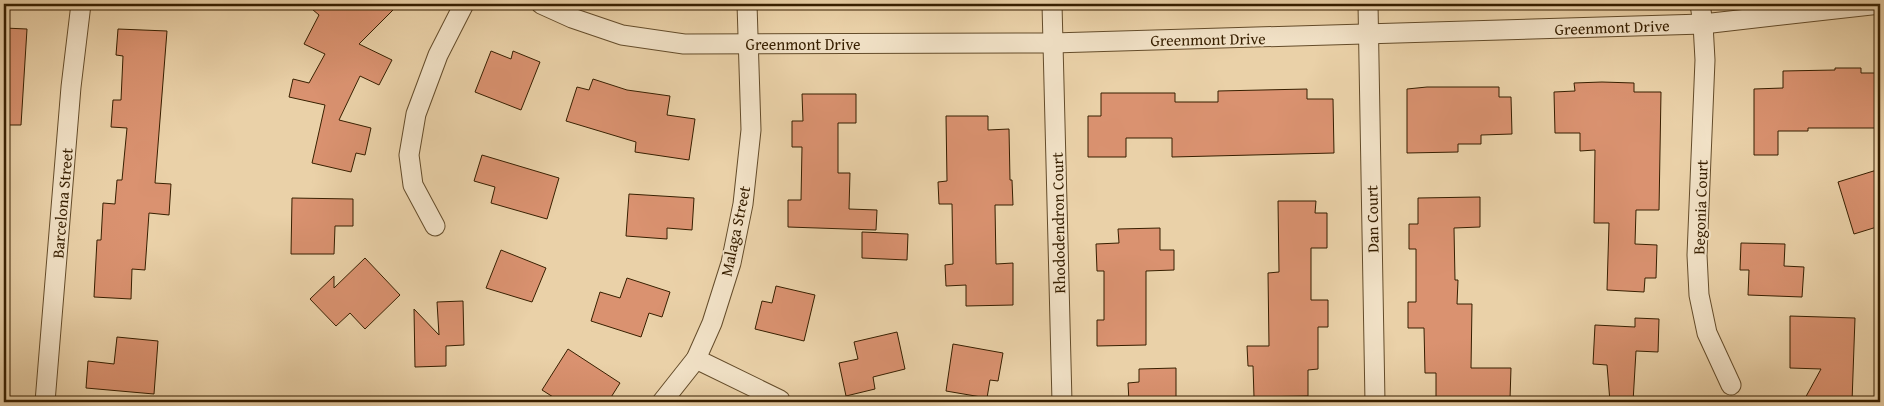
<svg xmlns="http://www.w3.org/2000/svg" width="1884" height="406" viewBox="0 0 1884 406" font-family="'Gentium Book Plus',serif">
<style>
.building{fill:#da9270;stroke:#371f00}
.lines{fill:none;stroke-linecap:round;stroke-linejoin:round}
.minor-casing{stroke:#644c2a;stroke-width:21}
.minor{stroke:#f1e1c6;stroke-width:19}
.labels{text-anchor:middle;stroke-width:4;stroke-linejoin:round;paint-order:stroke}
.street-label{font-size:16px;fill:#371f00;stroke:#f1e1c6}
</style>
<rect width="100%" height="100%" fill="#ead1a8"/>
<filter id="stains"><feTurbulence type="fractalNoise" baseFrequency=".004" numOctaves="4"/><feColorMatrix values="0 0 0 0 .2 0 0 0 0 .09 0 0 0 0 .02 0 0 0 .5 -.17"/></filter>
<radialGradient id="worn" r=".72"><stop offset=".6" stop-color="#630" stop-opacity="0"/><stop offset="1" stop-color="#630" stop-opacity=".3"/></radialGradient>
<g class="building">
<path d="M306,4H399L359,44L392,60L379,85L360,76L339,120L371,128L365,155L356,153L351,172L312,163L325,105L289,97L293,79L309,83L325,54L304,44L319,15Z"/>
<path d="M4,28L27,29L21,125H4Z"/>
<path d="M118,29L167,31L155,183L171,184L169,215L149,213L145,270L132,269L131,299L94,297L97,240H101L103,203L115,204L117,180H122L127,128L111,127L113,100H121L123,56L116,55Z"/>
<path d="M491,51L511,59L513,51L540,62L521,110L475,92Z"/>
<path d="M1835,68H1861V73H1880V128H1808V131H1778V155H1754V89L1783,88V71L1835,70Z"/>
<path d="M593,79L627,90L670,96L667,115L695,119L689,160L635,152L636,142L566,121L577,87L589,90Z"/>
<path d="M1602,82L1634,83V92H1661L1659,210H1636L1635,244L1657,245L1656,278H1645L1644,292L1607,290L1609,223H1594L1595,150L1580,151V133H1555L1554,92L1575,91L1574,83Z"/>
<path d="M1427,87H1499V97H1511L1512,134L1481,135V144H1458V152L1407,153V89Z"/>
<path d="M1307,89V99H1333L1334,153L1172,157V138H1126V157H1088V116H1101V93H1175V102H1218V91Z"/>
<path d="M802,94H856V123H838V173H850L849,209L877,210L876,230L788,227V200H801L802,147H792V121H803Z"/>
<path d="M946,116H988V130L1009,129L1010,180H1012L1013,205H995L996,264L1013,263V305L966,306V285L946,286L945,265L953,264L952,204H939L938,182L947,181Z"/>
<path d="M482,155L559,178L547,219L491,203L495,187L474,181Z"/>
<path d="M1880,169V226L1854,234L1838,182Z"/>
<path d="M629,194L694,198L692,230L667,228V239L626,236Z"/>
<path d="M1480,197V227L1454,228L1455,280H1458L1457,304H1472L1471,368H1511L1510,399H1436V373H1425L1424,328H1408V302H1416V249H1409V224H1418V198Z"/>
<path d="M292,198L353,199V226H335L334,254H291Z"/>
<path d="M1278,201H1316L1315,213H1327V248H1311V300H1328V327H1318V369L1308,370V396L1254,397L1253,366H1248L1247,346H1269L1268,273L1279,272Z"/>
<path d="M1160,228V250H1174V270L1146,271V345L1097,346V320H1104V271H1097L1096,244L1119,243L1118,229Z"/>
<path d="M862,232L908,234L907,260L862,258Z"/>
<path d="M1741,243L1785,244L1784,266L1804,267L1802,297L1748,295L1749,270H1740Z"/>
<path d="M501,250L546,268L532,302L486,288Z"/>
<path d="M365,258L400,295L365,329L350,313L336,326L310,299L334,276V288Z"/>
<path d="M627,278L670,292L662,317L649,313L641,337L591,321L600,292L620,298Z"/>
<path d="M776,286L815,295L804,341L755,329L762,301L772,303Z"/>
<path d="M463,301L464,345L446,346V366L415,367L414,309L439,335L437,302Z"/>
<path d="M1790,316L1855,318L1852,402H1803L1821,369L1790,368Z"/>
<path d="M1635,318L1659,319L1658,352L1636,351L1633,402H1610L1607,365L1593,364L1595,325L1635,327Z"/>
<path d="M897,332L905,369L873,377L875,389L846,396L839,363L858,359L854,342Z"/>
<path d="M117,337L158,341L154,394L86,388L88,361L114,364Z"/>
<path d="M953,344L1003,353L998,381L990,380L987,398L946,391Z"/>
<path d="M568,349L620,383L608,402H561L542,390Z"/>
<path d="M1176,368V402H1129L1128,383L1139,382V369Z"/>
</g>
<g class="lines">
<defs>
<g id="minor">
<path d="M541,4L572,18L622,35L684,44L1053,43L1703,24L1880,4"/>
<path d="M1052,4L1062,402"/>
<path d="M1368,4L1375,402"/>
<path d="M1700,4L1703,24L1705,60L1697,255L1699,295L1707,333L1731,385"/>
<path d="M435,226L413,185L409,155L416,114L438,55L464,4"/>
<path d="M696,359L780,400"/>
<path d="M45,402L71,87L81,4"/>
<path d="M662,402L696,359L712,323L731,263L743,204L751,130L747,4"/>
</g>
</defs>
<use href="#minor" class="minor-casing"/>
<use href="#minor" class="minor"/>
</g>
<g class="labels">
<g class="street-label">
<text transform="translate(1612 27) rotate(-2)" y="6">Greenmont Drive</text>
<text transform="translate(1208 39) rotate(-1)" y="6">Greenmont Drive</text>
<text x="803" y="50">Greenmont Drive</text>
<text transform="translate(62 203) rotate(-85)" y="6">Barcelona Street</text>
<text transform="translate(1700 207) rotate(-88)" y="6">Begonia Court</text>
<text transform="translate(1372 219) rotate(-91)" y="6">Dan Court</text>
<text transform="translate(1058 223) rotate(-91)" y="6">Rhododendron Court</text>
<text transform="translate(735 231) rotate(-78)" y="6">Malaga Street</text>
</g>
</g>
<rect width="1884" height="406" fill="none" stroke="#ead1a8" stroke-width="20"/>
<rect x="5" y="5" width="1874" height="396" fill="none" stroke="#371f00" stroke-width="2.5"/>
<rect x="10" y="10" width="1864" height="386" fill="none" stroke="#371f00"/>
<rect width="100%" height="100%" filter="url(#stains)"/>
<rect width="100%" height="100%" fill="url(#worn)"/>
</svg>
